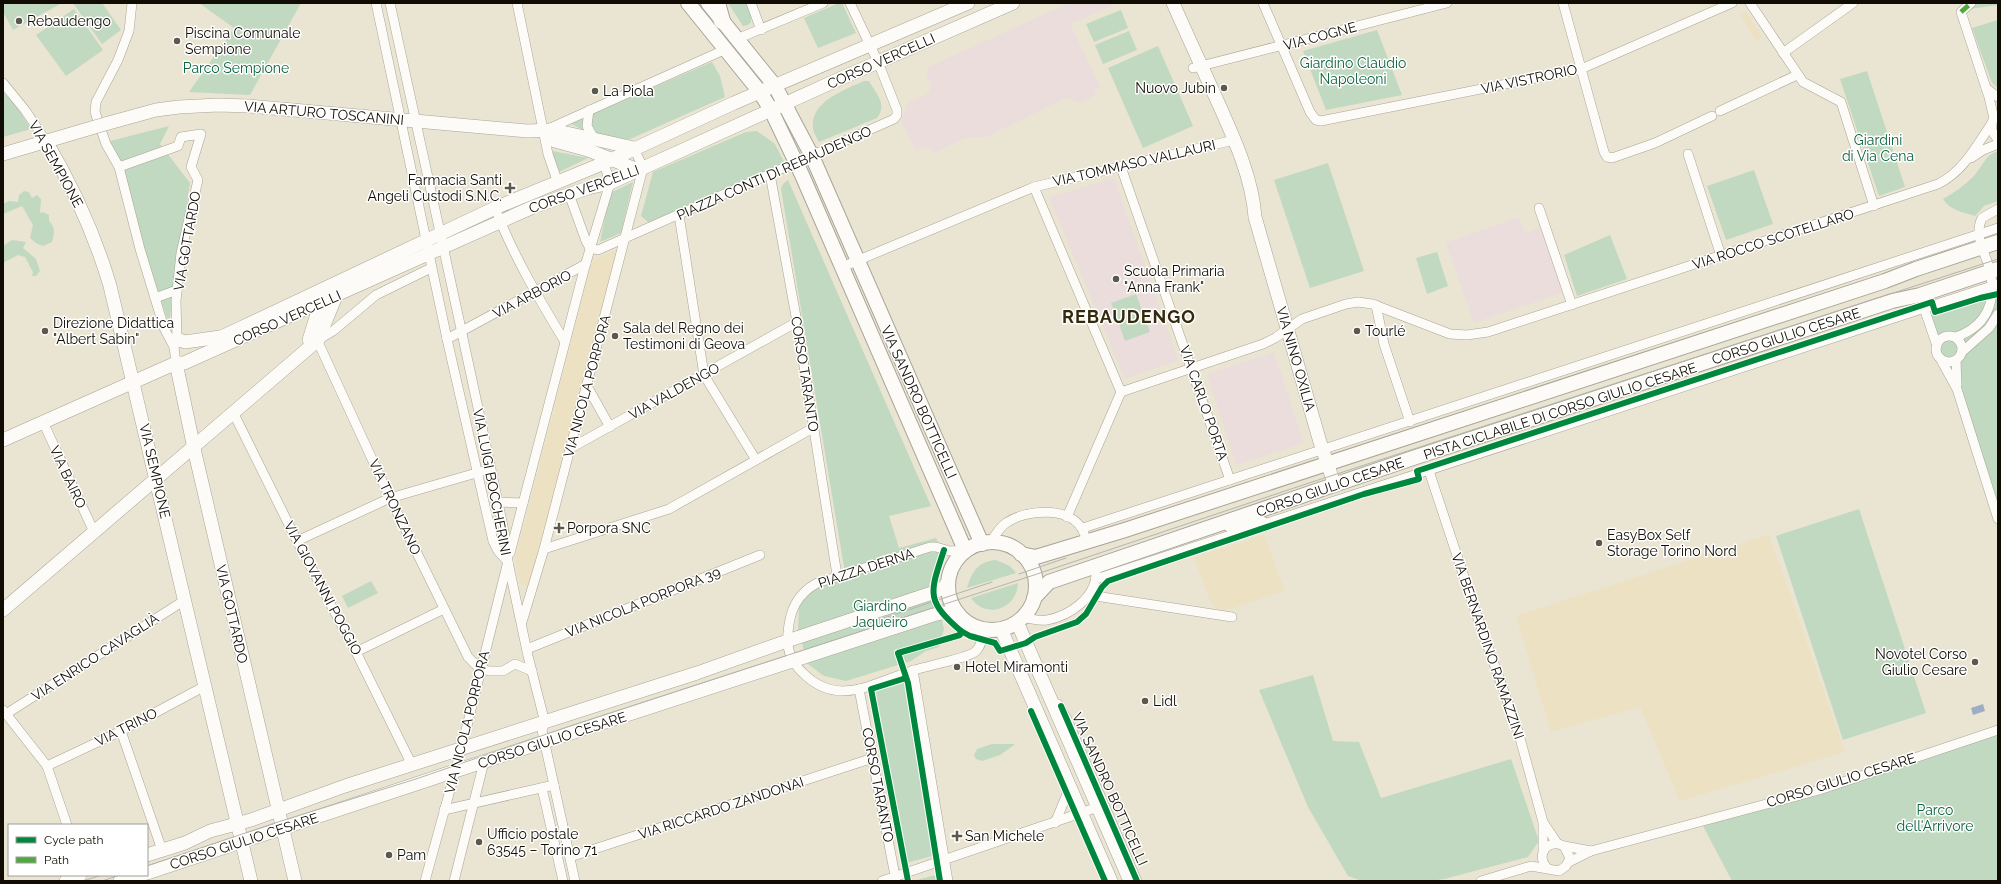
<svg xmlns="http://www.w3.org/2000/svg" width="2001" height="884" viewBox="0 0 2001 884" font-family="Raleway,sans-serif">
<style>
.built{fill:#ede1c3}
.education{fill:#ecdddd}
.green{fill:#c1d9c1}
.water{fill:#9eadc5}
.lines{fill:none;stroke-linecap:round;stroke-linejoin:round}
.street-casing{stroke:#a9a496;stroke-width:10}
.secondary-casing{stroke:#a9a496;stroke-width:14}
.primary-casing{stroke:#a9a496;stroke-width:16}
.highway-casing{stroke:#a9a496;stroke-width:18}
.street{stroke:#fcfbf8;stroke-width:9}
.secondary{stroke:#fcfbf8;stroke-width:13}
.primary{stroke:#fcfbf8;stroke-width:14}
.highway{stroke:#fcfbf8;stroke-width:16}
.tram{stroke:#b5b4af;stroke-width:1}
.secondary-bridge-casing{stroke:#a9a496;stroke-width:14;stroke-linecap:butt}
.secondary-bridge{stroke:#fcfbf8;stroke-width:13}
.quiet{stroke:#51a840;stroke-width:5;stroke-dasharray:10 5;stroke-linecap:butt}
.cycleway-casing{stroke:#fff;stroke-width:8}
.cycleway{stroke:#00873e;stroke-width:6}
.poi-dot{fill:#5c584b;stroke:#fff;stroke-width:1.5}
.labels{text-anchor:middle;stroke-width:3;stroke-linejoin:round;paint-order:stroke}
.poi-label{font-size:14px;fill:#100c03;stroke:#fff;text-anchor:start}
.street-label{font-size:14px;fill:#100c03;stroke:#fff}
.park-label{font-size:14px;fill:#0c6440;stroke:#fff}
.district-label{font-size:18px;font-weight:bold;letter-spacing:1px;fill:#33290d;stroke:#fff}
</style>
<rect width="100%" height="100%" fill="#eae4d2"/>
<g class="built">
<path d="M1746,11L1762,37L1756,41L1740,15Z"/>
<path d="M621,248L529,584L527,586L522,585L520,583L515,560L592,260Z"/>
<path d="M1769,534L1845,752L1680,801L1640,707L1551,732L1516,616Z"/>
<path d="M1264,535L1285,591L1224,611L1216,608L1210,601L1194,557Z"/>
</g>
<g class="education">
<path d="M1069,3H1118L1070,24L1101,88L1094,90L1096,95L1080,103L1067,97L986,137L965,138L934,153L930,146L916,150L901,121L907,104L928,93L932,85L926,76L928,67Z"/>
<path d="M1114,178L1178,360L1125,379L1049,197Z"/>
<path d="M1519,217L1525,233L1542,227L1564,292L1474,323L1446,243Z"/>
<path d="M1274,352L1304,443L1236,465L1207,374Z"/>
</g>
<g class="green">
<path d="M3,3H62L13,30L3,12Z"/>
<path d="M73,3H102L121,30L102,44Z"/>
<path d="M199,3H301L250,95L189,92L234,28Z"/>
<path d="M728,3H747L751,13V22L748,25L743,26Z"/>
<path d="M839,3H842L856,33L818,48L804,18Z"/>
<path d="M1968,3H1998V5L1969,9Z"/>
<path d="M74,9L103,50L66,76L36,35Z"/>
<path d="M1121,10L1128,28L1094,42L1086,24Z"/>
<path d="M1998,20V88L1992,83L1972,28Z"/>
<path d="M1377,30L1402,95L1326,110L1303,51Z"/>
<path d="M1129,31L1137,50L1103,64L1095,45Z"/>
<path d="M1158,46L1193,126L1143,148L1108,68Z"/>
<path d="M712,62L720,76L725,97L630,139H620L595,134L591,128L592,114Z"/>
<path d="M1867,71L1905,187L1879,196L1840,79Z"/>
<path d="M864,81H869C876,94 888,104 877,118L819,142C817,138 813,132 813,128C810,101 845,90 864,81Z"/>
<path d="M3,92L15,104L31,129L3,137Z"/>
<path d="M582,118H584L585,131L571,124Z"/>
<path d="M169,126L160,144L190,183L169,324L144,248L124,169L110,141Z"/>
<path d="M757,131L775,144L785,164L649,223L641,216L653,172L746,132Z"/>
<path d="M553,151L588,158L559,172L554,159Z"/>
<path d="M1998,151V201L1984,206L1975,216C1962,212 1951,211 1943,199C1954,193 1965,185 1974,176C1982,167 1985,155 1998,151Z"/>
<path d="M1328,163L1364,271L1310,288L1274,180Z"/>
<path d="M1754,170L1773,224L1726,240L1707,186Z"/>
<path d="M788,180L931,506L889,516L899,548L936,538L942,551L928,588L942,621L944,629L939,647L926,651L911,661L846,681L824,676L808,664L798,630L799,608L805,594L845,573L781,189L783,184Z"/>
<path d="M633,182L621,233L600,242L610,193Z"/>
<path d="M24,191L29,192L32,198L37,195L41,199L40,213L43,212L49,215V221C55,227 55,233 52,242L43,246L36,243L30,238L33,225L22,206L3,214V204L9,201L18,202L19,195Z"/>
<path d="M1610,235L1627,279L1577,296L1564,255Z"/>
<path d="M12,240L26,242L23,248L36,259L40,271L36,276H32L33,272L25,257L18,255L3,263V246Z"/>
<path d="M1437,252L1448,286L1427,294L1416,258Z"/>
<path d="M1998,281V515L1962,405L1924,308Z"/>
<path d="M1136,294L1150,332L1125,341L1111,303Z"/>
<path d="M1859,509L1926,713L1843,740L1776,536Z"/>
<path d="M996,560L1010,566L1016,573L967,588C971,573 978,561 996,560Z"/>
<path d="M371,581L378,593L348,608L342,596Z"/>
<path d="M1018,583C1017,609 986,620 971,598Z"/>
<path d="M1313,675L1333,741L1359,742L1381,798L1511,759L1539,841L1528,857L1444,879L1430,881H1362L1348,876L1308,807L1259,690Z"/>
<path d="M906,681L936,855L906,863L872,692Z"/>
<path d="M1998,730V881H1732L1701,822Z"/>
<path d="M992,744H1014V745L1000,755L982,761L976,759L974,755L977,749Z"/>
<path d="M936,875L937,881H913Z"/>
</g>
<path class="water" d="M1983,704L1985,711L1973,715L1971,708Z"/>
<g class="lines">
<defs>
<g id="street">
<path d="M132,3L129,31L118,60L96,102L95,112L106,144L119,167L140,249L155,298L164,328L174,347"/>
<path d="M376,3L447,339L493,541L498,551L508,562"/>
<path d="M390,3C429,184 470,365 507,546L508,562L528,656L545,723L542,730L543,735L575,881"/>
<path d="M517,3L548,154L558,183"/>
<path d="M751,3L761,30"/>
<path d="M1263,3L1310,112L1316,120L1321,121L1581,69L1732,3"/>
<path d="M1563,3L1604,152L1607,157L1612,158L1655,143L1712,116"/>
<path d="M1750,3L1803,82L1841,102L1874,206"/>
<path d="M1971,3L1961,12L1989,97L1994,119"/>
<path d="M737,39L823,3"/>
<path d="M1783,53L1853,3"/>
<path d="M1193,68L1447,3"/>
<path d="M3,83L25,110L46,141"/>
<path d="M1986,88L1998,97"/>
<path d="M589,110L587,126L594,139"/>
<path d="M1720,111L1797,75"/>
<path d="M1992,122V131L1998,140"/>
<path d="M548,129L724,50"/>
<path d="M1688,154L1721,256"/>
<path d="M1971,158L1983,150L1998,144"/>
<path d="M119,167L178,146L181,137L201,134L191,167L198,180L181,253L176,301L177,339L174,347L176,363"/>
<path d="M1121,167L1230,480"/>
<path d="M770,174L797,322L837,575"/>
<path d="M1034,187L1121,392"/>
<path d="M569,194L586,241L590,248L598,250L894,119L897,115V110L878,62L850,3"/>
<path d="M495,208C513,255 539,299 565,342"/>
<path d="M1539,208L1572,305"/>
<path d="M679,215L704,375L756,460"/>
<path d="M842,267L1034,187L1234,140"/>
<path d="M431,268L376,295L333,331L318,340V342L390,498L468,657L479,668L489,671H503L515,664L532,671"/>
<path d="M155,298L177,290"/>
<path d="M1376,305L1384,344L1410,422"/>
<path d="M1924,308L1937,346"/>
<circle cx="1949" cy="349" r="13"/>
<path d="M1956,337C1986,326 1997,303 1990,271C1986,253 1973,237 1982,218L1998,209"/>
<path d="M447,339L586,264"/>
<path d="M1962,352L1989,328L1998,314"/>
<path d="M1940,358L1957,389L1998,519"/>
<path d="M1956,360L1957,385"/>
<path d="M587,386L610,427"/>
<path d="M1121,392L1263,344L1275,338L1302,319L1346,304L1358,302L1372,304L1450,334L1467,335L1488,332L1938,184C1964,171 1976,146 1992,123"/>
<path d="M233,412L297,541L356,652L412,765"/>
<path d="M43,422L94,532"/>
<path d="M571,448L797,322"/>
<path d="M1429,471L1477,616L1518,731L1543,822V850"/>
<path d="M498,502L523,503"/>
<path d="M1067,517L1121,392"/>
<path d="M1083,528L1998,228"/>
<path d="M297,541L390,498L490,469"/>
<path d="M990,542C995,536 999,528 1006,523C1026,509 1073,505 1084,533"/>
<path d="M544,549L669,509L813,428"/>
<path d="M965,550L950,551L936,547H930L817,583C797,594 790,610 788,632C786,648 791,662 803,673C840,710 877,680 918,669C928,666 971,657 976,651C981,646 984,635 983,628"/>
<path d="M510,553L585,266L610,183L604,163"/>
<path d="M1096,579L1998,284"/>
<path d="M1089,595L1232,617"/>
<path d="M1022,617C1030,619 1039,621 1047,620C1069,616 1096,598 1096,573"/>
<path d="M522,622L544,549L643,168L634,148"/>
<path d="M527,649L760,555"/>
<path d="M356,652L444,609"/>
<path d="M913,670L948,881"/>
<path d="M859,689L896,881"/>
<path d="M1058,704L1067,719L1137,881"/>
<path d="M3,710L47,766L67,825"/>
<path d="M6,714L185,600"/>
<path d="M121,731L162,850"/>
<path d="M47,766L121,731L205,686"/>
<path d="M542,788L563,881"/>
<path d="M444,810L554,785"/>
<path d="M1543,822L1557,843"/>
<path d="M1055,823L1067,794"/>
<path d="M1564,846L1591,851"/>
<path d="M570,857L873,758"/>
<path d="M1569,862L1591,851L1819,790L1998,730"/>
<path d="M425,881L461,750L507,565"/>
<path d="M454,881L484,762"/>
<path d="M882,881L1104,805"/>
<path d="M1481,881L1531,866L1559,871L1566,866L1570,858L1564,846C1548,838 1535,854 1547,868"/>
</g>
<g id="secondary">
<path d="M1173,3C1187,35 1202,67 1216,98C1233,136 1252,176 1255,217L1320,442L1335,486"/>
<path d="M105,124L156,110L179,107L218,105L249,106L527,131L553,130L634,148"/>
<path d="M544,131L550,139L555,141L588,150L638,170"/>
<path d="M46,141C73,187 95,235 110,286L251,881"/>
<path d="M3,154L54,139"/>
<path d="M177,339L185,342L220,337"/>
<path d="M309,340L322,298"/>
<path d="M213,341L495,208L604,163L734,103L968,3"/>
<path d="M176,363L195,453L295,881"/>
<path d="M3,440L176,363H184L533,207L588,188L610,183L837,80L1013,3"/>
<path d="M3,610L318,340L336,296"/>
<path d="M1017,622L1130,881"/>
<path d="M1001,629L1111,881"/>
<path d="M147,855L185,843L210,831L251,820L345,786L697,673L787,641L932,593L943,588L948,582"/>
<path d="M147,873L455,771L933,615L942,613H958"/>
<path d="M66,881L80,875"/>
<path d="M120,881L142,875"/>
</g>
<g id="primary">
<path d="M688,3L760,92L771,110L802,175L965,550"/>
<path d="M708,3L775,86L812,156L982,544"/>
<path d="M1230,525L1263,524"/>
<circle cx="992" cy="586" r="44"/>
<path d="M1021,554L1036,557L1125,530L1885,281L1916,269L1998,242"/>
<path d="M1034,598L1049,582L1413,458L1892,301L1920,295L1998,269"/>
</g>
<path id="highway" d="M717,3L722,21"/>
</defs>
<use href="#street" class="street-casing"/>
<use href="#secondary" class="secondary-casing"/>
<use href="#primary" class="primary-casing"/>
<use href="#highway" class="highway-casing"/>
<use href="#street" class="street"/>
<use href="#secondary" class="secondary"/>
<use href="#primary" class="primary"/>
<use href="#highway" class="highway"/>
<g class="tram">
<path d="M1019,574L1066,558"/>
<path d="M869,623L992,582"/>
<path d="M147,866L281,821L416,779L573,725L1034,575L1306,484L1998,259"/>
<path d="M83,881L102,875"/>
<path d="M102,881L120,875"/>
</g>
<defs>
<path id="secondary-bridge" d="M54,139L105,124"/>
</defs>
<use href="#secondary-bridge" class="secondary-bridge-casing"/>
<use href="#secondary-bridge" class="secondary-bridge"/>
<path class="quiet" d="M1961,12L1971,3"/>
<defs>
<g id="cycleway">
<path d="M944,550C930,593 925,600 961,631"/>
<path d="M906,678L871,689L908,881"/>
<path d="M1061,706L1137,881"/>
<path d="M1031,711L1105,881"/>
<path d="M940,881L908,683L898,653L960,635L961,631L970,636L995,643L1000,651L1026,643L1035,637L1077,622L1086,614L1102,587L1108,581L1140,570L1364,494L1419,479L1417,471L1932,302L1935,312L1980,298L1998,294"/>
</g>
</defs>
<use href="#cycleway" class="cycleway-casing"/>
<use href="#cycleway" class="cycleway"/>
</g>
<g class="poi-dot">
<circle cx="19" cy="21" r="4"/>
<circle cx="177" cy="41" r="4"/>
<circle cx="1224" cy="88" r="4"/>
<circle cx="595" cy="91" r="4"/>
<path d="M508 182h4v4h4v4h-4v4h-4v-4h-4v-4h4z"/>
<circle cx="1116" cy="279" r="4"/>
<circle cx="45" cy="331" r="4"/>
<circle cx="1357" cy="331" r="4"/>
<circle cx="615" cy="336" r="4"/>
<path d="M557 522h4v4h4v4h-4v4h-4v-4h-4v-4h4z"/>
<circle cx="1599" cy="543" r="4"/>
<circle cx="1975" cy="662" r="4"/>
<circle cx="957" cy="667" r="4"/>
<circle cx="1145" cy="701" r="4"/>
<path d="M955 830h4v4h4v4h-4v4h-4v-4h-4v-4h4z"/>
<circle cx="479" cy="842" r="4"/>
<circle cx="389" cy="855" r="4"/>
</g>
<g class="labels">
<g class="poi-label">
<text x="27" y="26">Rebaudengo</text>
<text x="185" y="38">Piscina Comunale<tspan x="185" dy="16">Sempione</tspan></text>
<text x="1216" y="93" text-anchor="end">Nuovo Jubin</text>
<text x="603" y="96">La Piola</text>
<text x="502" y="185" text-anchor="end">Farmacia Santi<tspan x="502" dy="16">Angeli Custodi S.N.C.</tspan></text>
<text x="1124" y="276">Scuola Primaria<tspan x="1124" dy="16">"Anna Frank"</tspan></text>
<text x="53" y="328">Direzione Didattica<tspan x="53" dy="16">"Albert Sabin"</tspan></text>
<text x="623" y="333">Sala del Regno dei<tspan x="623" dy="16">Testimoni di Geova</tspan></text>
<text x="1365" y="336">Tourlé</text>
<text x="567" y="533">Porpora SNC</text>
<text x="1607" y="540">EasyBox Self<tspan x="1607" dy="16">Storage Torino Nord</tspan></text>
<text x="1967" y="659" text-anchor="end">Novotel Corso<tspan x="1967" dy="16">Giulio Cesare</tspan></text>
<text x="965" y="672">Hotel Miramonti</text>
<text x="1153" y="706">Lidl</text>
<text x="487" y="839">Ufficio postale<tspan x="487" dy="16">63545 – Torino 71</tspan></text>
<text x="965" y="841">San Michele</text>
<text x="397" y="860">Pam</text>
</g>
<g class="street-label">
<text transform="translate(1320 36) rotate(-15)" y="5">VIA COGNE</text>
<text transform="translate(881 61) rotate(-24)" y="5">CORSO VERCELLI</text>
<text transform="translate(1529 79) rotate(-12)" y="5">VIA VISTRORIO</text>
<text transform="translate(324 113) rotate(5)" y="5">VIA ARTURO TOSCANINI</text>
<text transform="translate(1134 163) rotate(-13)" y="5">VIA TOMMASO VALLAURI</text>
<text transform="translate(56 164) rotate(61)" y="5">VIA SEMPIONE</text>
<text transform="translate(774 173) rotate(-24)" y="5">PIAZZA CONTI DI REBAUDENGO</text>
<text transform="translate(584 189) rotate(-20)" y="5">CORSO VERCELLI</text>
<text transform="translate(1773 239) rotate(-18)" y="5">VIA ROCCO SCOTELLARO</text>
<text transform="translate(187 241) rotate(-80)" y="5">VIA GOTTARDO</text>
<text transform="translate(532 294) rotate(-28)" y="5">VIA ARBORIO</text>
<text transform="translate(287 318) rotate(-24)" y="5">CORSO VERCELLI</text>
<text transform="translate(1786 336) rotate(-18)" y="5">CORSO GIULIO CESARE</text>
<text transform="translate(1296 359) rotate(74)" y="5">VIA NINO OXILIA</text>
<text transform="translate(805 374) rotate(81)" y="5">CORSO TARANTO</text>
<text transform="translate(587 386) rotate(-75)" y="5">VIA NICOLA PORPORA</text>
<text transform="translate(674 391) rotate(-29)" y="5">VIA VALDENGO</text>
<text transform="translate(919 402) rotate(66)" y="5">VIA SANDRO BOTTICELLI</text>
<text transform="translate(1204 403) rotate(71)" y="5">VIA CARLO PORTA</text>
<text transform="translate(1560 411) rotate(-18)" y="5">PISTA CICLABILE DI CORSO GIULIO CESARE</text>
<text transform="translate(155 471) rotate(77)" y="5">VIA SEMPIONE</text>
<text transform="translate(68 477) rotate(65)" y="5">VIA BAIRO</text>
<text transform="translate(492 482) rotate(79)" y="5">VIA LUIGI BOCCHERINI</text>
<text transform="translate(1330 487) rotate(-19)" y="5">CORSO GIULIO CESARE</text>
<text transform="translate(395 507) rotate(65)" y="5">VIA TRONZANO</text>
<text transform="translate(866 568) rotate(-18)" y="5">PIAZZA DERNA</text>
<text transform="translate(323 588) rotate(62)" y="5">VIA GIOVANNI POGGIO</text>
<text transform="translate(643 602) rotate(-22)" y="5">VIA NICOLA PORPORA 39</text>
<text transform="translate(232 614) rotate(77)" y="5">VIA GOTTARDO</text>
<text transform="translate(1488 646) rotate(71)" y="5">VIA BERNARDINO RAMAZZINI</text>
<text transform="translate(95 657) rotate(-33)" y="5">VIA ENRICO CAVAGLIÀ</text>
<text transform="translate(467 722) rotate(-76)" y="5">VIA NICOLA PORPORA</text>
<text transform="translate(126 727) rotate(-27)" y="5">VIA TRINO</text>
<text transform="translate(552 740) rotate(-18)" y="5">CORSO GIULIO CESARE</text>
<text transform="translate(1841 780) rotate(-17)" y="5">CORSO GIULIO CESARE</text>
<text transform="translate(878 785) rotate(79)" y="5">CORSO TARANTO</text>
<text transform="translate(1110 789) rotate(66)" y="5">VIA SANDRO BOTTICELLI</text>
<text transform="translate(721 808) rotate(-18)" y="5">VIA RICCARDO ZANDONAI</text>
<text transform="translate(244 841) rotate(-18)" y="5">CORSO GIULIO CESARE</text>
</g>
<g class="park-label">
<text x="1353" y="68">Giardino Claudio<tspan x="1353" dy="16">Napoleoni</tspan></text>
<text x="236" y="73">Parco Sempione</text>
<text x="1878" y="145">Giardini<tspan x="1878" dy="16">di Via Cena</tspan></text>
<text x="880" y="611">Giardino<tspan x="880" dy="16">Jaqueiro</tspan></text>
<text x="1935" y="815">Parco<tspan x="1935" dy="16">dell'Arrivore</tspan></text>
</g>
<g class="district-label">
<text x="1129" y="323">REBAUDENGO</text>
</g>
</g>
<rect width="2001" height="884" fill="none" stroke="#100c03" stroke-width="8"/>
<rect x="8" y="824" width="140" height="52" fill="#ffffff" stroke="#9f9e9a"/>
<rect x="16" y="837" width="20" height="6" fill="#00873e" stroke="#9f9e9a"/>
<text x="44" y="844" font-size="12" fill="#100c03">Cycle path</text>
<rect x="16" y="857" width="20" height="6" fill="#51a840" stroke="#9f9e9a"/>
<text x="44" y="864" font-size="12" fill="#100c03">Path</text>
</svg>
